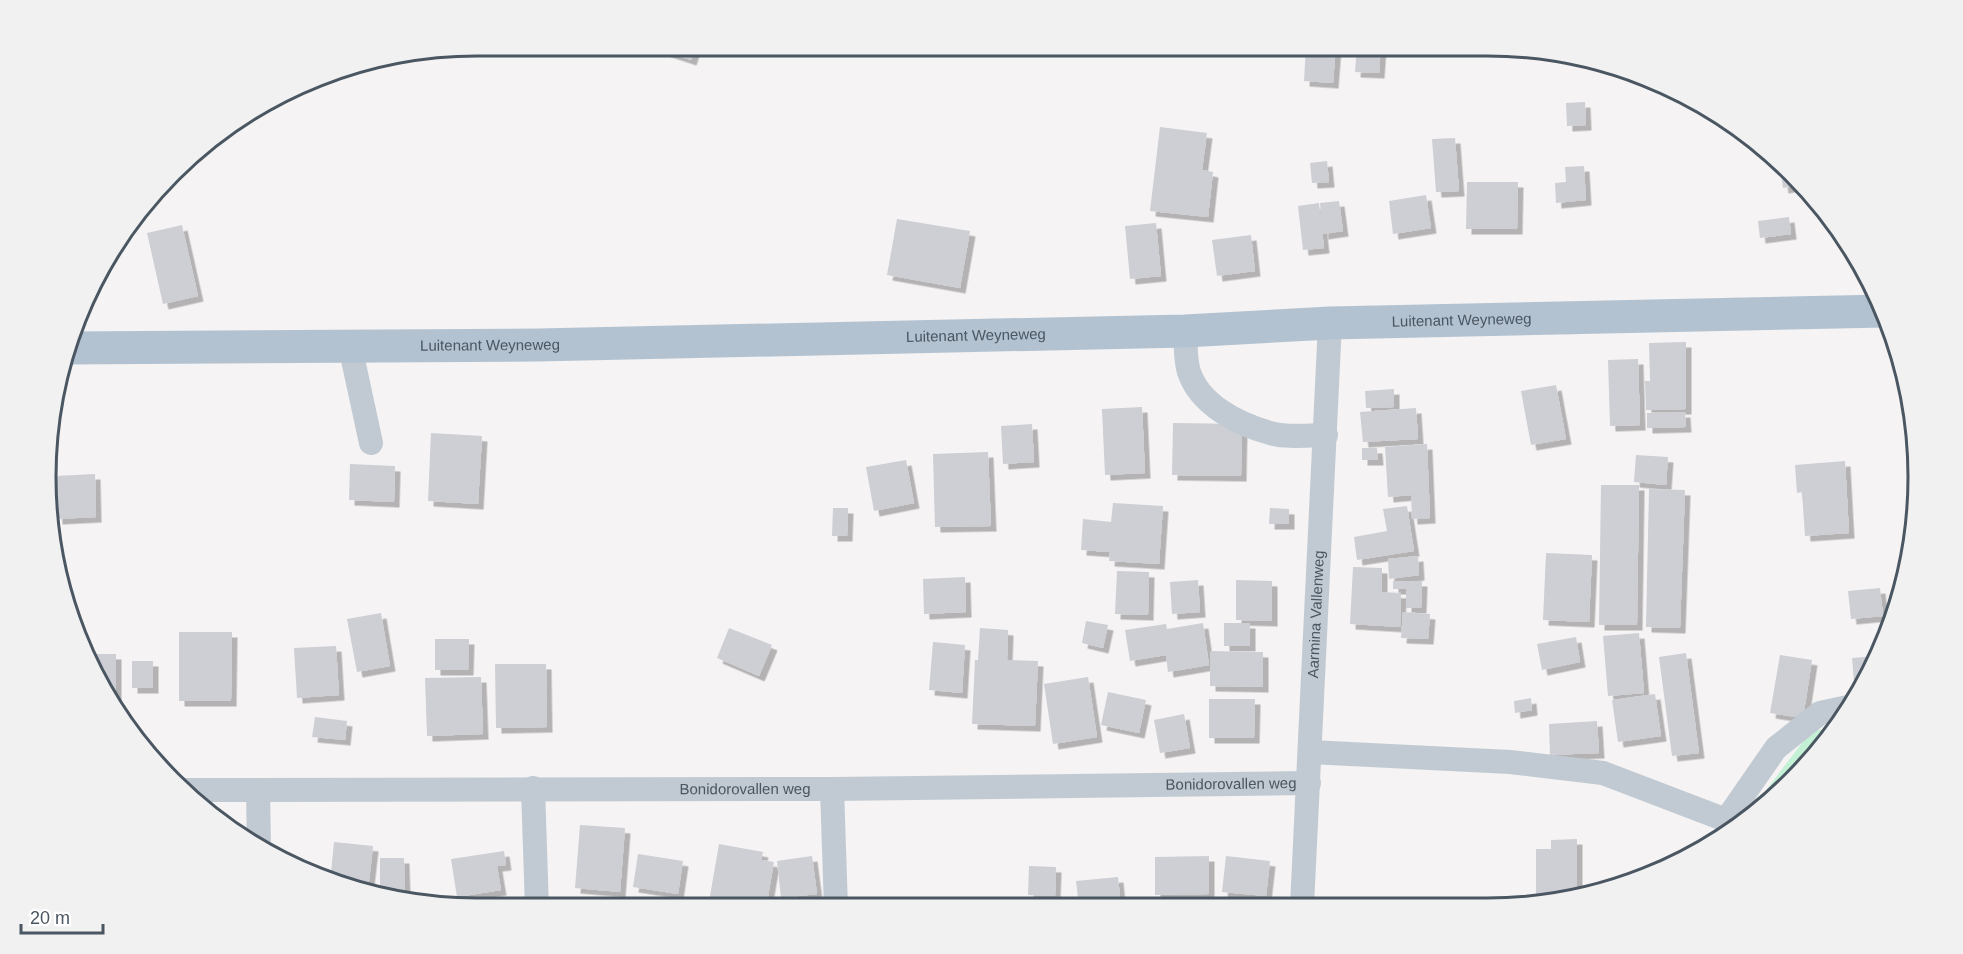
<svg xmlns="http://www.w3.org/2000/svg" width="1963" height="954" viewBox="0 0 1963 954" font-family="Helvetica,sans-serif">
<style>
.green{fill:#c3f1d5}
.building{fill:#cdcfd5;filter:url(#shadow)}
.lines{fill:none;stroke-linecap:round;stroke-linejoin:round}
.street{stroke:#c1cad2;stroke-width:24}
.primary{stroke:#b3c2d1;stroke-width:33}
.labels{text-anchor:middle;stroke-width:4.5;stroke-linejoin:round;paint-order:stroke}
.street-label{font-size:15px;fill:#4a5661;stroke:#fff}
.rim{fill:none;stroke:#4a5661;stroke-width:3}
</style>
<defs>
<filter id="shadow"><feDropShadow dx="5.5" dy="5.5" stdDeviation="0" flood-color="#0004"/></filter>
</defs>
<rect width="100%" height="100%" fill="#f5f3f3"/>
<path class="green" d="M1835,728L1829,740L1749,820L1742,822L1811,731Z"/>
<g class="building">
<path d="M655,45H696L691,60L654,48Z"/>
<path d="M1246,45H1276V47L1246,49Z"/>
<path d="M1306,45H1336L1333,83L1304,81Z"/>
<path d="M1357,45H1381L1379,73L1355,72Z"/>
<path d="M1585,102L1586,125L1567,126L1566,103Z"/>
<path d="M1160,127L1207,133L1202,170L1213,172L1208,217L1150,211Z"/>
<path d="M1455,138L1459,191L1436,192L1432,139Z"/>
<path d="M1327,161L1329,182L1312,183L1310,163Z"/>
<path d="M1779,161L1792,172L1802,185L1783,188Z"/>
<path d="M1584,166L1586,200L1556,203L1555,183L1566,182L1565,167Z"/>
<path d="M1467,182H1518L1517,229H1466Z"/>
<path d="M1426,195L1431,228L1393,234L1389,201Z"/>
<path d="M1339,201L1343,231L1323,234L1320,203Z"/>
<path d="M1319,203L1324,248L1303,250L1298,206Z"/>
<path d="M1789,217L1791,234L1760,238L1758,221Z"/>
<path d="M897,219L970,231L960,288L887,275Z"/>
<path d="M1156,223L1161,276L1130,279L1125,226Z"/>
<path d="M182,225L198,296L163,304L147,233Z"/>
<path d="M1251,235L1255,271L1217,276L1212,240Z"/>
<path d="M1686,342V409L1646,410L1645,381H1650L1649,343Z"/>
<path d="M1638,359L1640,425L1610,426L1608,360Z"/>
<path d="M1556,385L1566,439L1531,445L1521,391Z"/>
<path d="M1394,389V407L1366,408L1365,391Z"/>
<path d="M1142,407L1145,473L1105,475L1102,409Z"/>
<path d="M1416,408L1418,439L1363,442L1360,412Z"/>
<path d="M1685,412L1686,427L1647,428V413Z"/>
<path d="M1173,423L1242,424L1241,476L1172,475Z"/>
<path d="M1032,424L1034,462L1003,464L1001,426Z"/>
<path d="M431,433L482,436L478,504L428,501Z"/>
<path d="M1427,444L1430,518L1412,519L1411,495L1388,497L1385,447Z"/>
<path d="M1362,448H1377L1378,460H1362Z"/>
<path d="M988,452L991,526L935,527L933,454Z"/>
<path d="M1636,455L1668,457L1666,485L1634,482Z"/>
<path d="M906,460L914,503L874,511L866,467Z"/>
<path d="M1845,461L1849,533L1805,536L1802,492L1797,493L1795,465Z"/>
<path d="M350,464L395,466L394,502L349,500Z"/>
<path d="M95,474L96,517L57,519L55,476Z"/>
<path d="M1601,485H1639L1637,625H1599Z"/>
<path d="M1649,489L1685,490L1680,628L1646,627Z"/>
<path d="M1113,503L1163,506L1159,564L1109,561L1110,552L1081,550L1083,519L1111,522Z"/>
<path d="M1407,506L1414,551L1357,560L1354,537L1387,531L1383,509Z"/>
<path d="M833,508H848L847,536H832Z"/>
<path d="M1270,508L1289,509V524H1269Z"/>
<path d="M1546,553L1592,555L1589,622L1543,620Z"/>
<path d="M1418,556L1419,575L1389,579L1388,559Z"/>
<path d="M1353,567L1382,568V592L1401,593L1400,627L1350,624Z"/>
<path d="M1117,571L1149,572L1148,615L1115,614Z"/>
<path d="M965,577L966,612L924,614L923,579Z"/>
<path d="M1198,580L1200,612L1172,614L1170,582Z"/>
<path d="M1236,580L1272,581V621L1236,620Z"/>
<path d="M1393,581H1422L1421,608H1406V589H1393Z"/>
<path d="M1880,588L1883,616L1851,619L1848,591Z"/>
<path d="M1403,612L1430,614L1428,639L1401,638Z"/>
<path d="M381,613L390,666L357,672L347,619Z"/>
<path d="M1086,621L1108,625L1103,648L1082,643Z"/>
<path d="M1203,623L1209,665L1168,672L1166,655L1130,661L1125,630L1166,624L1167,629Z"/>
<rect x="1224" y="623" width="26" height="23"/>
<path d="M729,628L772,645L759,676L717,658Z"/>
<path d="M980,628L1008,630L1007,660L1038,661L1035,726L972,724L975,660H978Z"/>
<path d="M179,632H232L231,701H179Z"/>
<path d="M1639,633L1644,693L1608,696L1603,636Z"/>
<path d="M1576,637L1580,662L1542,670L1537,644Z"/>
<path d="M435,639H469L468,670H435Z"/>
<path d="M933,642L965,645L962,693L929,690Z"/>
<path d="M336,646L339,695L297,698L294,648Z"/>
<path d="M1210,651L1263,652V687L1210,686Z"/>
<path d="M1686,653L1699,753L1672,756L1659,657Z"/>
<path d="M85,654H116V705L90,668Z"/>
<path d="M1780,655L1812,660L1803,718L1770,713Z"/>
<path d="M1877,656L1855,694L1852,658Z"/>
<rect x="132" y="661" width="21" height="27"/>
<path d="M495,664H546L547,727L496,728Z"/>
<path d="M481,677L483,734L427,736L425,678Z"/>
<path d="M1088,677L1097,737L1053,744L1044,684Z"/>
<path d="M1108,692L1146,700L1139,733L1101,725Z"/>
<path d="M1655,694L1661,736L1618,742L1612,700Z"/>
<path d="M1531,698L1532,710L1515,713L1514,701Z"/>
<path d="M1209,699H1255L1254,738H1209Z"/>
<path d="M1184,714L1190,748L1160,753L1154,720Z"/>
<path d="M315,717L347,721L345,740L312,737Z"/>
<path d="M1597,721L1599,753L1550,755L1549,724Z"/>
<path d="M580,825L625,828L620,892L575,888Z"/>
<path d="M1577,839V894H1536V849H1551V840Z"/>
<path d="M334,842L373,846L368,890L330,882Z"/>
<path d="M719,844L763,852L761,860L774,862L766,908H746L709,902Z"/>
<path d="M504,851L506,865L497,866L501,890L457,897L451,859Z"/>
<path d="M638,854L683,861L678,894L633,887Z"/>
<path d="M812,856L817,894L781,898L777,861Z"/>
<path d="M1209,856V894L1155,895V857Z"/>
<path d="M1226,856L1270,861L1266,896L1222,892Z"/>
<path d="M380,858H404L405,891H380Z"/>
<path d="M1029,866L1056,867L1055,896L1028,895Z"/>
<path d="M1118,877L1121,907H1079L1076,881Z"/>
<path d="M504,906V909H483V907Z"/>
</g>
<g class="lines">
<g class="street">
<path d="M1185,331C1186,344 1185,360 1189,372C1200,405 1238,424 1270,433C1287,438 1309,435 1326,435"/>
<path d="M350,346L371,443"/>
<path d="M1310,752L1510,762L1603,773L1726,820L1728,832"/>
<path d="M533,788L537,909"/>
<path d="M832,789L836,908"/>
<path id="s1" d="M181,790L832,789L1309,783"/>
<path d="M258,790L259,848"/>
<path d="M1726,820L1776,748L1820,713L1848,707"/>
<path id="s2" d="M1302,906L1330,323"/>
</g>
<path class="primary" id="s3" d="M67,348L538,345L1185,331L1330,323L1885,311"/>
</g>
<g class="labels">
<g class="street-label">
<text dy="5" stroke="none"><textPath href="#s3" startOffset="1395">Luitenant Weyneweg</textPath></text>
<text dy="5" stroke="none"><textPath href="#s3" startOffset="909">Luitenant Weyneweg</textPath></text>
<text dy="5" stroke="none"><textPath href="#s3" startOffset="423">Luitenant Weyneweg</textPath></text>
<text dy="5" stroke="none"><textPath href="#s2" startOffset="292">Aarmina Vallenweg</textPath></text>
<text dy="5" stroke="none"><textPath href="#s1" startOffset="1050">Bonidorovallen weg</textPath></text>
<text dy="5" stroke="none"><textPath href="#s1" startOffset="564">Bonidorovallen weg</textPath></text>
</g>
</g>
<path d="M0 0H1963V954H0ZM477 56H1487A421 421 0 0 1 1908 477V477A421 421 0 0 1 1487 898H477A421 421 0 0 1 56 477V477A421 421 0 0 1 477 56Z" fill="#f1f1f2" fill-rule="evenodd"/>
<path class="rim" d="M477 56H1487A421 421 0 0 1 1908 477V477A421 421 0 0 1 1487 898H477A421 421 0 0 1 56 477V477A421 421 0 0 1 477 56Z"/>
<path d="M21 924v9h82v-9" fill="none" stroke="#4a5661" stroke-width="3"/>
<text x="30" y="924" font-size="18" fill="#4a5661" stroke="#ffffff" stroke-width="4.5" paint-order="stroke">20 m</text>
</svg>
